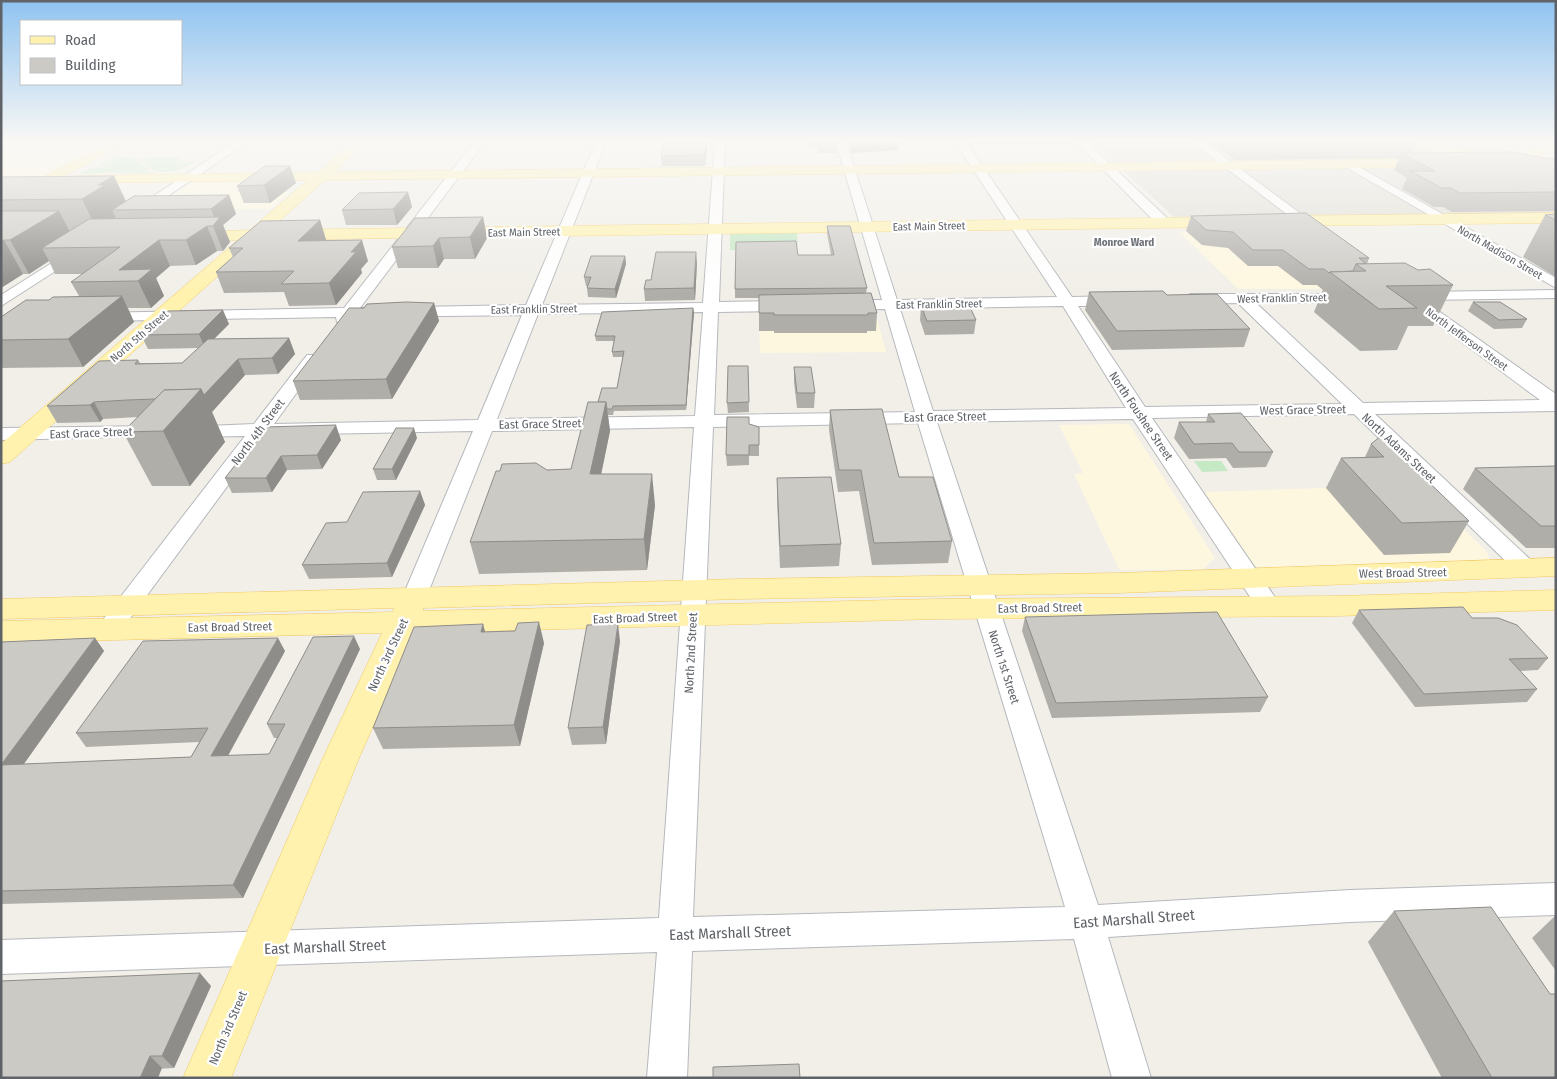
<svg xmlns="http://www.w3.org/2000/svg" width="1557" height="1079" viewBox="0 0 1557 1079" font-family="'Fira Sans Condensed',sans-serif">
<style>
.commercial{fill:#fef7e0}
.education{fill:#e1ded6}
.green{fill:#c5e8c5}
.lines{fill:none;stroke-linecap:round;stroke-linejoin:round}
.minor-casing{stroke:#b5b8bc;stroke-width:2}
.major-casing{stroke:#f2c960;stroke-width:1}
.minor{fill:#fff;fill-rule:evenodd}
.major{fill:#fff2af;fill-rule:evenodd}
.wall{fill:#afaea9}
.shaded-wall{fill:#8f8d8a}
.building{fill:#cccac5;stroke:#8f8d8a}
.labels{text-anchor:middle;stroke-width:4.5;stroke-linejoin:round;paint-order:stroke}
.far-street-label{font-size:11px;fill:#5f6368;stroke:#fff}
.far-neighbourhood-label{font-size:11px;font-weight:bold;fill:#70757a;stroke:#fff}
.street-label{font-size:12px;fill:#5f6368;stroke:#fff}
.near-street-label{font-size:15px;fill:#5f6368;stroke:#fff}
</style>
<rect width="100%" height="100%" fill="#f1efe8"/>
<g class="commercial">
<path d="M1,142H116L1,205Z"/>
<path d="M194,181H248L236,192H291L271,209L149,211Z"/>
<path d="M1199,229L1385,289H1238L1179,232Z"/>
<path d="M877,318L886,352L760,353L759,320Z"/>
<path d="M1129,424L1215,558L1203,569L1120,570L1118,567L1074,474L1083,473L1059,425Z"/>
<path d="M1419,485L1488,553L1489,560L1485,564L1275,570L1249,565L1205,492Z"/>
</g>
<path class="education" d="M1092,142H1388L1524,171L1556,154V213L1174,217Z"/>
<g class="green">
<path d="M114,157L135,158L149,170L143,171L157,173H111L132,171L80,174L90,168L106,167L99,165L108,160H119L109,159Z"/>
<path d="M181,157L176,161L185,160L183,163L198,160C185,168 170,176 155,170L160,169L154,170L141,161L174,160L140,161L138,158Z"/>
<path d="M797,233L798,245H796V249L730,250V234Z"/>
<path d="M1194,461H1221L1228,471L1202,472Z"/>
</g>
<g class="lines">
<defs>
<g id="minor">
<path d="M235,142H248L141,214L137,215L131,211Z"/>
<path d="M474,142H485L360,308L526,305L596,142H606L542,305L703,303L715,142H725L719,302L790,301L798,306L790,311L718,312L714,415L915,412L885,309L845,310L837,305L845,300H882L836,142H846L897,300L1057,297L955,142H966L1072,297L1118,296L1126,301L1118,306H1078L1145,407L1342,404L1238,303L1190,304L1182,299L1190,294H1355L1358,297L1350,302L1256,303L1363,403L1540,400L1405,300L1412,293L1417,292L1556,290V298L1423,300L1556,394V411L1375,414L1534,563L1538,568L1534,573L1526,576L1518,573L1354,414L1152,418L1281,606L1278,612L1269,614L1260,612L1133,419L937,422L1098,905L1350,890L1556,883V915L1350,922L1108,937L1151,1078H1112L1074,939L692,951L687,1078H647L657,952L1,974V940L659,918L694,427L492,431L426,598L423,604L414,606L405,604L402,598L473,431L265,435L117,636L108,639L99,636L95,630L245,436L190,437L183,435L180,431L183,427L254,424L307,355H319L321,359L274,424L478,420L522,315L353,317C348,323 345,324 337,322L336,317L102,321L96,319L94,316L96,313L344,308ZM1063,306L1126,408L933,411L900,309ZM703,312L695,416L497,419L538,314ZM918,423L1065,907L693,917L713,427Z"/>
<path d="M1076,142H1087L1169,220L1170,223L1169,226H1159Z"/>
<path d="M1192,142H1204L1324,231L1323,234H1313Z"/>
<path d="M1350,162L1556,278V288L1346,167L1345,165Z"/>
<path d="M77,247L82,248L84,251L82,254L1,306V295Z"/>
<path d="M153,426L160,428L163,432L160,436L1,440V428Z"/>
</g>
<g id="major">
<path d="M111,142H127L1,210V200Z"/>
<path d="M352,142H366L334,172L1433,159L1440,163L1433,167L325,180L269,230L1227,217L1235,222L1227,227L258,240L10,462L1,464V444L238,240L190,241L182,236L184,233L250,230L308,180L79,183L74,182L72,179L74,176L318,172Z"/>
<path d="M1403,142H1428L1503,158L1515,157L1549,142H1556V149L1524,163L1556,170V178L1503,166L1496,167L1490,164L1405,145Z"/>
<path d="M1556,213V223L1280,226L1272,221L1280,216Z"/>
<path d="M1556,558V576L1119,593L740,599L423,608V611L937,599L1336,596L1556,590V610L1336,616L937,619L414,633L359,758L231,1078H183L323,758L382,633L1,643V621L393,612L394,608L1,619V599L740,579L1119,573Z"/>
</g>
</defs>
<use href="#minor" class="minor-casing"/>
<use href="#major" class="major-casing"/>
<use href="#minor" class="minor"/>
<use href="#major" class="major"/>
</g>
<g class="wall">
<path d="M664,142H707V148L705,166H662L661,156Z"/>
<path d="M810,142H838L837,153H819L818,147H811Z"/>
<path d="M848,142H898V150L851,153Z"/>
<path d="M970,142H1073V144H972Z"/>
<path d="M1210,142H1418L1413,153L1556,160V211L1452,212L1443,207H1434L1402,189L1407,178L1394,170L1399,158L1235,160Z"/>
<path d="M114,176L126,201L229,195L236,214L223,225L230,242L223,251H217L196,265L170,266L156,278L164,296L151,308H128L134,322L83,367L1,368V317L49,300L79,296L71,282L83,274H55L49,261L29,274H23L1,288V177Z"/>
<path d="M296,183L270,203H244L237,186Z"/>
<path d="M408,192L412,207L397,225H346L342,210Z"/>
<path d="M1556,214V277L1523,257L1545,215Z"/>
<path d="M1191,216L1369,258L1367,264L1418,270L1453,285L1433,326H1408L1397,350L1360,351L1314,312L1323,290L1317,285H1303L1278,266H1248L1228,248L1202,245L1186,231Z"/>
<path d="M483,217L487,238L475,259H444L438,268H398L392,247Z"/>
<path d="M320,220L326,240L325,241L368,261L361,269L362,273L336,305L289,306L284,292L224,293L216,272L233,257L229,248Z"/>
<path d="M827,226L867,288L866,293L877,313L876,331H867V333H774V331H759V298H735V289L798,255H831L827,234Z"/>
<path d="M625,256L626,264L616,298L588,297L587,288V286H586L584,277Z"/>
<path d="M697,263L695,300L645,301L644,289L651,280Z"/>
<path d="M1089,292L1167,295L1250,329L1244,347L1112,350L1085,310Z"/>
<path d="M1473,302L1527,319L1522,328L1494,329L1468,311Z"/>
<path d="M434,303L439,321L392,399L300,400L293,381L364,308Z"/>
<path d="M921,306L976,320L974,334L925,335L920,320Z"/>
<path d="M693,308L694,313L686,410L614,411L613,415H608L610,431L601,474L655,505L647,570L479,574L470,542L547,470L571,469L598,402L617,388L623,357H613L612,352L614,341H596L595,336Z"/>
<path d="M229,324L214,339L289,338L295,354L278,374L245,375L212,412L225,442L190,486H152L123,432L138,417L103,419L100,422L57,423L47,406L138,360L140,363H182L199,348L148,349L141,335Z"/>
<path d="M748,366L749,412L728,413L727,403Z"/>
<path d="M794,367L815,393L814,408H797L794,382Z"/>
<path d="M830,410L899,477L952,541L948,563L872,565L859,491L838,492L829,430Z"/>
<path d="M1208,414L1273,452L1266,467L1233,468L1226,458L1189,459L1174,438L1179,422H1206Z"/>
<path d="M749,424L759,427V456H749V465L727,466L726,455Z"/>
<path d="M265,427L341,440L322,469L287,470L272,492L232,493L225,478Z"/>
<path d="M417,438L396,480H377L373,469Z"/>
<path d="M1371,444L1469,521L1450,553L1384,555L1326,488L1341,458L1365,457Z"/>
<path d="M1556,466V548H1526L1463,489L1475,468Z"/>
<path d="M777,478L841,544L839,566L780,568L777,499Z"/>
<path d="M420,491L425,505L392,577L309,579L302,565L347,522Z"/>
<path d="M1359,610L1472,618L1548,658L1538,670L1520,671L1537,689L1527,702L1415,707L1352,623Z"/>
<path d="M1025,617L1268,697L1260,712L1052,718L1022,631Z"/>
<path d="M483,624L485,632L544,643L520,746L383,749L373,728Z"/>
<path d="M95,638L104,651L24,764L191,757L199,742L86,747L76,733L285,651L228,756L269,754L277,738H274L267,724L360,649L243,898L1,904V642Z"/>
<path d="M620,641L606,744L572,745L568,728Z"/>
<path d="M1394,911L1550,994L1556,1078H1442L1368,942Z"/>
<path d="M1556,915V971L1532,938Z"/>
<path d="M211,986L174,1068L1,1078Z"/>
</g>
<g class="shaded-wall">
<path d="M706,142H707V148L705,166V155Z"/>
<path d="M852,142H898V150L851,153Z"/>
<path d="M290,166L296,183L270,203L264,185Z"/>
<path d="M114,176L128,206L112,210L116,218L97,230L82,199L98,185Z"/>
<path d="M408,192L412,207L397,225L393,209Z"/>
<path d="M229,195L236,214L223,225L230,242L223,251L213,226L216,222L211,209Z"/>
<path d="M59,211L76,244L42,248L49,261L29,274L10,240Z"/>
<path d="M483,217L487,238L475,259L470,237Z"/>
<path d="M320,220L326,240L305,262L298,241Z"/>
<path d="M207,226L217,251L196,265L186,240Z"/>
<path d="M439,238L444,259L438,268L433,246Z"/>
<path d="M4,240L23,274L1,288V241Z"/>
<path d="M159,240L170,266L156,278L164,296L151,308L138,281L119,270Z"/>
<path d="M362,240L368,261L361,269L362,273L336,305L329,283L351,252Z"/>
<path d="M696,252L697,263L695,300L694,288Z"/>
<path d="M625,256L626,264L616,298L615,289Z"/>
<path d="M122,296L134,322L83,367L68,339Z"/>
<path d="M434,303L439,321L392,399L386,379Z"/>
<path d="M693,308L694,313L686,410V405Z"/>
<path d="M223,310L229,324L205,348L199,334Z"/>
<path d="M289,338L295,354L278,374L272,358Z"/>
<path d="M238,359L245,375L212,412L225,442L190,486L163,431L201,389Z"/>
<path d="M94,402L103,419L100,422L90,405Z"/>
<path d="M606,402L610,431L595,504L590,474Z"/>
<path d="M336,425L341,440L322,469L317,455Z"/>
<path d="M414,428L417,438L396,480L392,469Z"/>
<path d="M281,456L287,470L272,492L266,478Z"/>
<path d="M652,474L655,505L647,570L644,539Z"/>
<path d="M420,491L425,505L392,577L387,563Z"/>
<path d="M539,622L544,643L520,746L514,725Z"/>
<path d="M483,624L489,646L481,632Z"/>
<path d="M618,624L620,641L606,744L603,727Z"/>
<path d="M354,636L360,649L243,898L233,885Z"/>
<path d="M95,638L104,651L13,779L1,765Z"/>
<path d="M278,638L285,651L220,770L211,756Z"/>
<path d="M200,973L211,986L174,1068L162,1056Z"/>
<path d="M150,1056L162,1068L158,1078H140Z"/>
</g>
<g class="building">
<path d="M664,142H706L705,155L661,156Z"/>
<path d="M1238,142H1345L1240,144Z"/>
<path d="M1513,152L1556,160V192L1460,193L1451,188H1442L1410,171H1435L1401,153Z"/>
<path d="M265,166H290L264,185L237,186Z"/>
<path d="M114,176L98,185H105L82,199L1,200V177Z"/>
<path d="M408,192L393,209L342,210L359,193Z"/>
<path d="M229,195L211,209L112,210L134,196Z"/>
<path d="M1,211H59L10,240H4L1,241Z"/>
<path d="M1306,213L1369,258H1359L1366,264H1356L1353,271L1330,272L1329,273L1324,269H1309L1283,250H1253L1233,232L1206,230L1191,216Z"/>
<path d="M1556,214V220L1545,215Z"/>
<path d="M220,217L213,226H207L186,240H159L119,270L152,269L138,281L71,282L120,247L42,248L89,219Z"/>
<path d="M483,217L470,237L439,238L433,246L392,247L415,218Z"/>
<path d="M320,220L298,241L362,240L351,252H356L329,283L281,284L294,271L216,272L243,248H229L261,221Z"/>
<path d="M827,226H850L867,288L735,289L736,242L796,241L798,255H834Z"/>
<path d="M656,252H696L694,288L644,289L646,280H651Z"/>
<path d="M591,256H625L615,289L587,288L591,277H584Z"/>
<path d="M1405,263L1418,270L1430,269L1453,285L1386,286L1417,308L1379,309L1330,272L1366,271L1356,264Z"/>
<path d="M1163,291L1167,295L1217,294L1250,329L1117,331L1089,292Z"/>
<path d="M871,293L877,313H868V315H774V313H759V295Z"/>
<path d="M122,296L68,339L1,340V317L26,300H49L53,297Z"/>
<path d="M406,302L434,303L386,379L293,381L349,308H364L367,304Z"/>
<path d="M1473,302H1500L1527,319L1499,320Z"/>
<path d="M969,305L976,320L927,321L921,306Z"/>
<path d="M693,308L686,405L613,406L612,409H607L606,402H598L602,388H617L624,351L612,352L615,336H595L602,312Z"/>
<path d="M223,310L199,334L141,335L168,311Z"/>
<path d="M289,338L272,358L238,359L204,395L201,389L164,390L155,399L127,400L94,402L90,405L47,406L99,361L138,360L135,364L182,363L208,339Z"/>
<path d="M728,366H748L749,402L727,403Z"/>
<path d="M794,367H811L815,393H797Z"/>
<path d="M201,389L163,431L123,432L164,390Z"/>
<path d="M588,402H606L590,474H652L644,539L470,542L496,471H500L502,464L536,463L547,470L571,469Z"/>
<path d="M882,409L899,477H933L952,541L874,543L861,470H839L830,410Z"/>
<path d="M1241,413L1273,452H1239L1232,443L1194,444L1179,422H1215L1208,414Z"/>
<path d="M727,417H749V424L759,427V445H749V455H726Z"/>
<path d="M336,425L317,455L281,456L266,478H225L265,427Z"/>
<path d="M396,428H414L392,469H373Z"/>
<path d="M1381,436L1469,521L1402,523L1341,458L1384,457L1371,444Z"/>
<path d="M1556,466V526H1541L1475,468Z"/>
<path d="M831,477L841,544L780,546L777,478Z"/>
<path d="M420,491L387,563L302,565L326,523L347,522L363,492Z"/>
<path d="M1463,607L1472,618H1498L1517,625L1548,658L1509,659L1537,689L1424,694L1359,610Z"/>
<path d="M1217,612L1268,697L1056,703L1025,617Z"/>
<path d="M539,622L514,725L373,728L414,627L483,624L481,632L515,631L518,623Z"/>
<path d="M618,624L603,727L568,728L587,625Z"/>
<path d="M354,636L233,885L1,891V765L191,757L208,728L76,733L143,641L278,638L211,756L269,754L285,724H267L313,637Z"/>
<path d="M95,638L1,765V642Z"/>
<path d="M1491,907L1550,994H1556V1078H1492L1394,911Z"/>
<path d="M200,973L162,1056H150L140,1078H1V981Z"/>
<path d="M799,1064L800,1078H713V1067Z"/>
</g>
<linearGradient id="sky" x2="0" y2="1"><stop stop-color="#8fc3f1"/><stop offset="0.48" stop-color="#f9f8f5"/><stop offset="1" stop-color="#f9f8f5" stop-opacity="0"/></linearGradient>
<rect width="1557" height="293" fill="url(#sky)"/>
<g class="labels">
<g class="far-street-label">
<text transform="translate(929 226) rotate(-1)" y="4">East Main Street</text>
<text transform="translate(524 232) rotate(-1)" y="4">East Main Street</text>
<text transform="translate(1500 252) rotate(30)" y="4">North Madison Street</text>
<text transform="translate(1282 298) rotate(-1)" y="4">West Franklin Street</text>
<text transform="translate(939 304) rotate(-1)" y="4">East Franklin Street</text>
<text transform="translate(534 309) rotate(-1)" y="4">East Franklin Street</text>
<text transform="translate(139 336) rotate(-41)" y="4">North 5th Street</text>
<text transform="translate(1467 339) rotate(36)" y="4">North Jefferson Street</text>
</g>
<g class="far-neighbourhood-label">
<text x="1124" y="246">Monroe Ward</text>
</g>
<g class="street-label">
<text transform="translate(1303 410) rotate(-1)" y="4">West Grace Street</text>
<text transform="translate(1141 416) rotate(56)" y="4">North Foushee Street</text>
<text transform="translate(945 417) rotate(-1)" y="4">East Grace Street</text>
<text transform="translate(540 424) rotate(-1)" y="4">East Grace Street</text>
<text transform="translate(258 432) rotate(-53)" y="4">North 4th Street</text>
<text transform="translate(91 433) rotate(-2)" y="4">East Grace Street</text>
<text transform="translate(1399 448) rotate(43)" y="4">North Adams Street</text>
<text transform="translate(1403 573) rotate(-1)" y="4">West Broad Street</text>
<text transform="translate(1040 608) rotate(-1)" y="4">East Broad Street</text>
<text transform="translate(635 618) rotate(-2)" y="4">East Broad Street</text>
<text transform="translate(230 627) rotate(-1)" y="4">East Broad Street</text>
<text transform="translate(691 653) rotate(-87)" y="4">North 2nd Street</text>
<text transform="translate(388 655) rotate(-65)" y="4">North 3rd Street</text>
<text transform="translate(1004 667) rotate(72)" y="4">North 1st Street</text>
<text transform="translate(228 1028) rotate(-67)" y="4">North 3rd Street</text>
</g>
<g class="near-street-label">
<text transform="translate(1134 919) rotate(-4)" y="5">East Marshall Street</text>
<text transform="translate(730 933) rotate(-2)" y="5">East Marshall Street</text>
<text transform="translate(325 947) rotate(-2)" y="5">East Marshall Street</text>
</g>
</g>
<rect width="1557" height="1079" fill="none" stroke="#5f6368" stroke-width="5"/>
<rect x="20" y="20" width="162" height="65" fill="#ffffff" stroke="#bfc1c3"/>
<rect x="30" y="36" width="25" height="8" fill="#fff2af" stroke="#bfc1c3"/>
<text x="65" y="45" font-size="15" fill="#5f6368">Road</text>
<rect x="30" y="58" width="25" height="15" fill="#cccac5" stroke="#bfc1c3"/>
<text x="65" y="70" font-size="15" fill="#5f6368">Building</text>
</svg>
